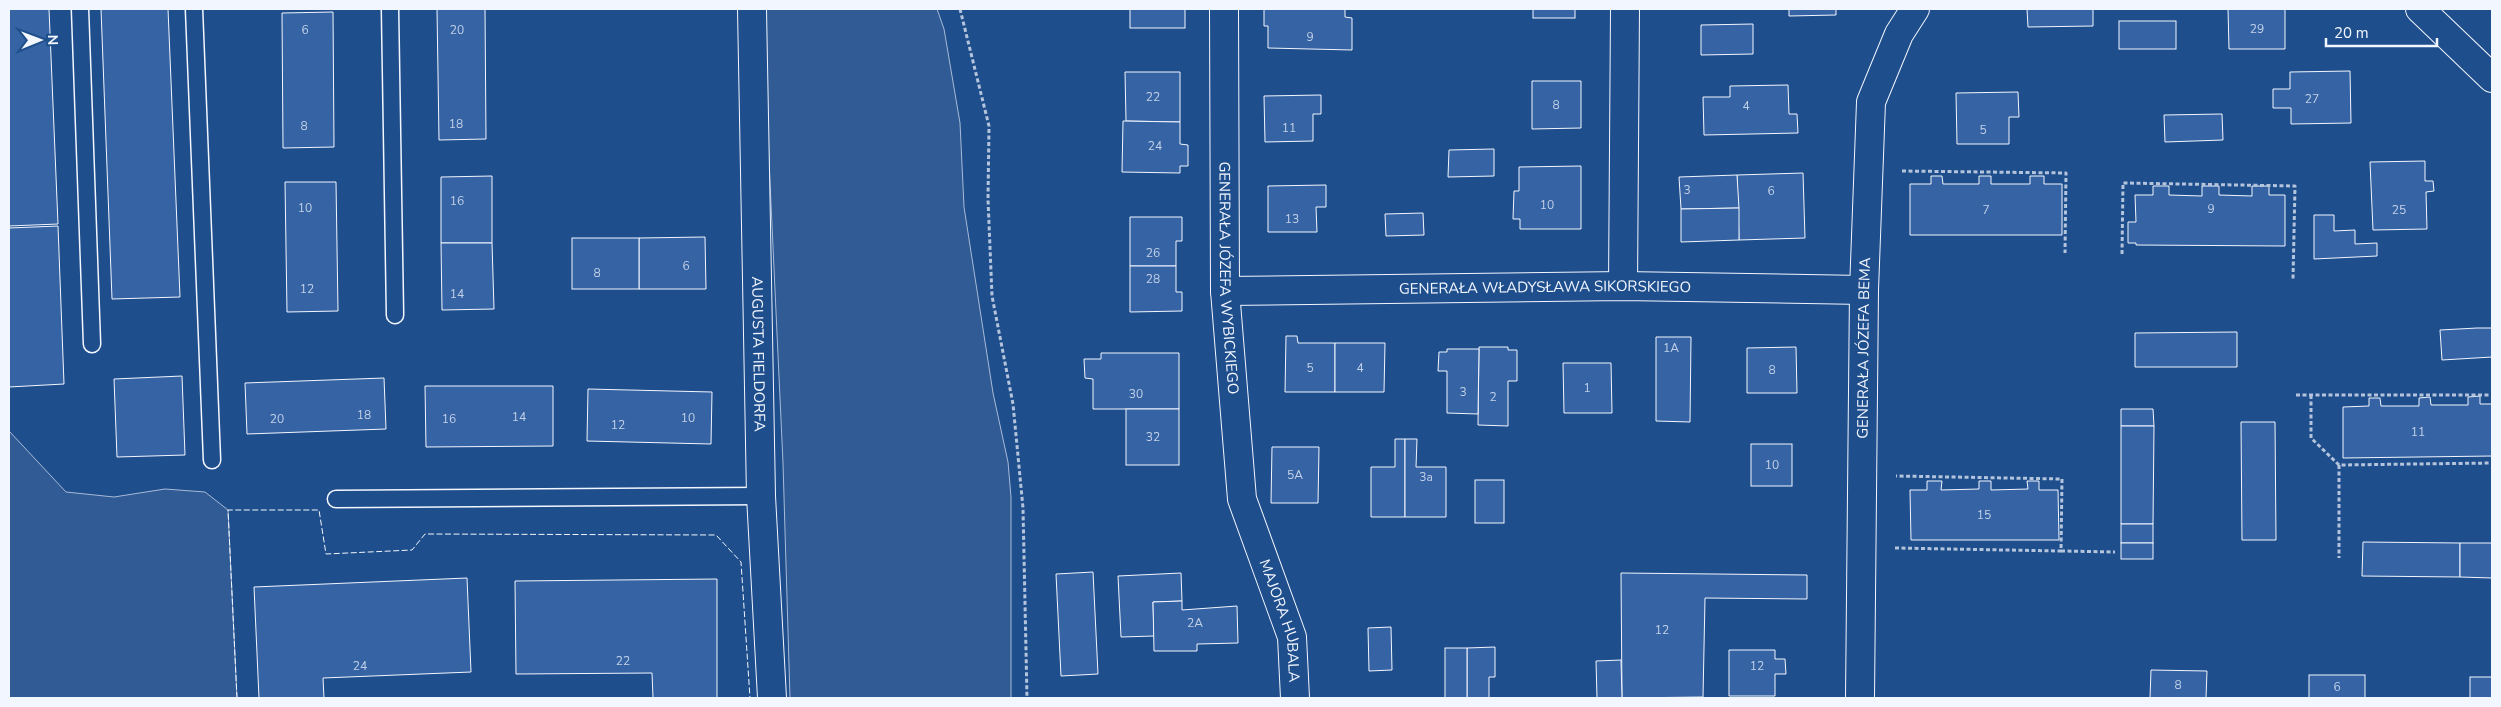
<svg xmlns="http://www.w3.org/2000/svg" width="2501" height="707" viewBox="0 0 2501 707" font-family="'Nunito Sans',sans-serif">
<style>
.built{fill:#305b95;stroke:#a8bbd7}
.building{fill:#3563a3;stroke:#f2f6ff}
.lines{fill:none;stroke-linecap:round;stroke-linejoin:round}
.service-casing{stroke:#f2f6ff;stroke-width:19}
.minor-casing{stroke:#f2f6ff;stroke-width:30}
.tertiary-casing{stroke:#f2f6ff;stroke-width:30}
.path{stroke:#b3c4dc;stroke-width:3;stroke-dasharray:4 2.5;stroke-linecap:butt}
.service{stroke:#1f4e8c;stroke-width:16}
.minor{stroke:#1f4e8c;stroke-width:28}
.tertiary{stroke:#1f4e8c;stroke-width:28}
.fence{stroke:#f2f6ff;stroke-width:1;stroke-dasharray:6 2.5;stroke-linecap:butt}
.labels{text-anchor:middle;stroke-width:4;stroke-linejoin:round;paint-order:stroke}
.number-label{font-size:12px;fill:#c3d1e8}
.street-label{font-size:15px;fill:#f2f6ff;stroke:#1f4e8c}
</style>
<rect width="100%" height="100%" fill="#1f4e8c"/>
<g class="built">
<path d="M762,9H937L944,29L960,123L964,207L993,393L1008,462L1011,497V698H790L783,463Z"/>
<path d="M9,431L66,492L114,497L165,489L205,492L228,510L237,698H9Z"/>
</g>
<g class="building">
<path d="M9,9H49L58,224L9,226Z"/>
<path d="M101,9H168L180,297L112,299Z"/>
<path d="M437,9H485L486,139L439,140Z"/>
<rect x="1130" y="9" width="55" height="19"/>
<path d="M1264,9H1345V17L1352,18V50L1268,48V26H1264Z"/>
<rect x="1533" y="9" width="42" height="9"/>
<path d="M1789,9H1836V15L1789,16Z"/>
<path d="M2027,9H2093V26L2028,27Z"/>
<path d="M2228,9H2285V49H2229Z"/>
<path d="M333,12L334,147L283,148L282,13Z"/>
<rect x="2119" y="21" width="57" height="28"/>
<path d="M1753,24V54L1701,55V25Z"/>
<path d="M2350,71L2351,123L2291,124V108H2273V89H2290V72Z"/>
<path d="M1125,72H1180V122L1126,121Z"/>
<path d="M1532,81H1581V128L1532,129Z"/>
<path d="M1788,85L1789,114H1797L1798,133L1704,135L1703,97H1730V86Z"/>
<path d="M2018,92L2019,117H2009V144H1957L1956,93Z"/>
<path d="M1321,95V114H1313V141L1265,142L1264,96Z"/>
<path d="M2222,114L2223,140L2165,142L2164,115Z"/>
<path d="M1123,121L1180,122V144L1188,145V166H1180V173L1122,172Z"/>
<path d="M1494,149V176L1448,177L1449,150Z"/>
<path d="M2425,161V181H2433L2434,191L2426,192L2427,229L2373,230L2370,162Z"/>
<path d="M1581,166V229H1520V219H1513L1514,191H1519V167Z"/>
<path d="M1803,173L1805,238L1739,240L1737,175Z"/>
<path d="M1737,175L1739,208L1681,209L1679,177Z"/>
<path d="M492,176V243H441V177Z"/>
<path d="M1931,176H1942L1943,184H1979V176H1991V184H2030V176H2044V184H2062V235H1910V184H1931Z"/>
<path d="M285,182H336L338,311L287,312Z"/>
<path d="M1326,185V207H1316L1317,232H1268V186Z"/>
<path d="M2153,186H2169V195L2202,196V186H2219V195L2252,196V186H2269V195H2285V246L2136,245V243H2128V222H2136L2135,195H2153Z"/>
<path d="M1739,208V240L1681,242V209Z"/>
<path d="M1423,213L1424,235L1386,236L1385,214Z"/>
<path d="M2314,215H2334V231L2355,230V244L2377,243V256L2314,259Z"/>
<path d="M1130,217H1182V241H1176V266H1130Z"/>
<path d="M58,226L64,384L9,387V228Z"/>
<path d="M705,237L706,289H639V238Z"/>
<rect x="572" y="238" width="67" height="51"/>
<path d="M441,243H492L494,309L442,310Z"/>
<path d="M1130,266H1176V292H1182V311L1130,312Z"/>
<path d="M2477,328H2492V357L2442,360L2440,330Z"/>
<path d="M2237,332V367H2135V333Z"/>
<path d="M1286,336H1297L1298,343H1335V392H1285Z"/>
<path d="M1656,337H1691L1690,422L1656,421Z"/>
<path d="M1335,343H1385L1384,392H1335Z"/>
<path d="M1479,347H1508V350H1517V381H1508V426L1478,425Z"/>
<path d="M1796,347L1797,393H1747V348Z"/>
<path d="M1447,349H1479L1478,414L1447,413V371H1438L1439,352H1447Z"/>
<path d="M1101,353H1179V409H1093V379L1085,378L1084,359H1101Z"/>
<path d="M1563,363H1611L1612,413H1564Z"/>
<path d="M182,376L185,455L117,457L114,379Z"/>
<path d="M384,378L386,429L247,434L245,383Z"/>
<path d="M425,386H553V446L426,447Z"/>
<path d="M588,389L712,392L711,444L587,441Z"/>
<path d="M2480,396V404H2492V456L2343,458V407L2369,406V398H2380L2381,406H2419V398L2430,397L2431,405H2468V397Z"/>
<rect x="1126" y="409" width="53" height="56"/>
<path d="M2121,409H2153L2154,426H2121Z"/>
<path d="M2241,422H2275L2276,540H2242Z"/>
<path d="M2121,426H2154L2153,524H2121Z"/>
<path d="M1395,439H1405V517H1371V467H1395Z"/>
<path d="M1405,439H1417L1416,467H1446V517H1405Z"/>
<rect x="1751" y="444" width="41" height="42"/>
<path d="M1272,447H1319L1318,503H1271Z"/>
<rect x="1475" y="480" width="29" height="43"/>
<path d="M1927,481H1942L1941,490L1979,489V481H1991V490L2028,489L2027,481H2039V490H2058L2059,540H1911L1910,490H1927Z"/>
<rect x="2121" y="524" width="32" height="19"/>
<path d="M2363,542L2460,543V577L2362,576Z"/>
<rect x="2121" y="543" width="32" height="16"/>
<path d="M2460,543H2492V578L2460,577Z"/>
<path d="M1093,572L1098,674L1061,676L1056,574Z"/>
<path d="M1181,573L1182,601L1153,602L1154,636L1121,637L1118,576Z"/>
<path d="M1621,573L1807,575V599L1705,598L1703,697L1622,698Z"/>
<path d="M467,578L471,672L323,678L324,698H259L254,587Z"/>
<path d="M717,579V698H653L652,673L516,674L515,581Z"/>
<path d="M1182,601V610L1237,606L1238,643L1197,644V651H1154L1153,602Z"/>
<path d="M1391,627L1392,670L1369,671L1368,628Z"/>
<path d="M1495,647V677H1489V698H1467V648Z"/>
<rect x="1445" y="648" width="22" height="50"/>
<path d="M1729,650H1775V659H1785L1786,674H1775V696H1729Z"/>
<path d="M1621,660L1622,698H1597L1596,661Z"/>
<path d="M2151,670L2207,671L2206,698H2150Z"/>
<rect x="2309" y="675" width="56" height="23"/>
<rect x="2470" y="677" width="22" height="21"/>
</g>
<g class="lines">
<defs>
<g id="service">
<path d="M80,9L92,344"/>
<path d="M194,9L212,460"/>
<path d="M390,9L395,315"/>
<path d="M336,499L761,496"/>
</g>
<g id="minor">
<path id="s1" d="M752,9L761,496L772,698"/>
<path id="s2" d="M1224,9L1225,291L1242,499L1292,637L1295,698"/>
<path d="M1623,286L1625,9"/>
<path id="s3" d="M1225,291L1623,286L1864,290"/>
<path id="s4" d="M1860,698L1864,290L1871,102L1899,34L1915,9"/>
</g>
<path id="tertiary" d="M2420,9L2492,78"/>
</defs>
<use href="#service" class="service-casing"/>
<use href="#minor" class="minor-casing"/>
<use href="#tertiary" class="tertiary-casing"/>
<g class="path">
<path d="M960,9L989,126L988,199L992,296L1013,404L1023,508L1027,698"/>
<path d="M1902,171L2066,173L2065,253"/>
<path d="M2122,254L2123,183L2295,186L2293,279"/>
<path d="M2296,395H2492"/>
<path d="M2311,395V438L2339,465L2492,463"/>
<path d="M2339,465V558"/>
<path d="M1895,548L2061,551L2062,479L1896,476"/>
<path d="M2061,551L2115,552"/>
</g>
<use href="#service" class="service"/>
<use href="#minor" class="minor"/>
<use href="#tertiary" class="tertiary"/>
<path class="fence" d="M237,698L228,510H319L326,554L412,550L425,534L716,535L741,562L750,698"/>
</g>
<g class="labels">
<g class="number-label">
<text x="2257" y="33">29</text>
<text x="305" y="34">6</text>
<text x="457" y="34">20</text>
<text x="1310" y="41">9</text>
<text x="1153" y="101">22</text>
<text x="2312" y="103">27</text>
<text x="1556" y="109">8</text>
<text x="1746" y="110">4</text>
<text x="456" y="128">18</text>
<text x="304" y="130">8</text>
<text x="1289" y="132">11</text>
<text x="1983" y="134">5</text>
<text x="1155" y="150">24</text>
<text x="1687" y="194">3</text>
<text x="1771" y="195">6</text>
<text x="457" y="205">16</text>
<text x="1547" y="209">10</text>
<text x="305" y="212">10</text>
<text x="2211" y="213">9</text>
<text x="1986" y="214">7</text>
<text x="2399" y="214">25</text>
<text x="1292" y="223">13</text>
<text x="1153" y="257">26</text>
<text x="686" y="270">6</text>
<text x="597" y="277">8</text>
<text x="1153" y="283">28</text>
<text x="307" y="293">12</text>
<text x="457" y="298">14</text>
<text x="1671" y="352">1A</text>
<text x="1310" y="372">5</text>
<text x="1360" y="372">4</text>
<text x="1772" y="374">8</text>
<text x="1587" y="392">1</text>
<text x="1463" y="396">3</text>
<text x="1136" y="398">30</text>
<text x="1493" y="401">2</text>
<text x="364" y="419">18</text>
<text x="519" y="421">14</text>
<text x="688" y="422">10</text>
<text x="277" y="423">20</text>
<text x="449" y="423">16</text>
<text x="618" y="429">12</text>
<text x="2418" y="436">11</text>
<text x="1153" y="441">32</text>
<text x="1772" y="469">10</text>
<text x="1295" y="479">5A</text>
<text x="1426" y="481">3a</text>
<text x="1984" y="519">15</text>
<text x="1195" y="627">2A</text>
<text x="1662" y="634">12</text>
<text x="623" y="665">22</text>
<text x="360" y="670">24</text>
<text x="1757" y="670">12</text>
<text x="2178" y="689">8</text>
<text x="2337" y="691">6</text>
</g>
<g class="street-label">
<text dy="5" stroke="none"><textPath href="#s2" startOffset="269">GENERAŁA JÓZEFA WYBICKIEGO</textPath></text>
<text dy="5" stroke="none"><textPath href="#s3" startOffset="320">GENERAŁA WŁADYSŁAWA SIKORSKIEGO</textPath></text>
<text dy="5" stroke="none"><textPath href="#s4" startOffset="350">GENERAŁA JÓZEFA BEMA</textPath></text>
<text dy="5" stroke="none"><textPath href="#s1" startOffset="345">AUGUSTA FIELDORFA</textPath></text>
<text dy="5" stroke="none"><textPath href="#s2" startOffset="619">MAJORA HUBALA</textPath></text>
</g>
</g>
<rect width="2501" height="707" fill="none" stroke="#f2f6ff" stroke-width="20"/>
<g transform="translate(40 40) rotate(89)" stroke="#1f4e8c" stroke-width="4" paint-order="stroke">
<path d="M0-4L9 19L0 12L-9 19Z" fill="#f2f6ff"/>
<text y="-8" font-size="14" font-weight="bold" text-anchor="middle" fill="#f2f6ff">N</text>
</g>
<path d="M2326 38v8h111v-8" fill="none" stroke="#f2f6ff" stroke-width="2.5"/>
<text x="2334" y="38" font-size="15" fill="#f2f6ff" stroke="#1f4e8c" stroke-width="4" paint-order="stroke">20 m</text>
</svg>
